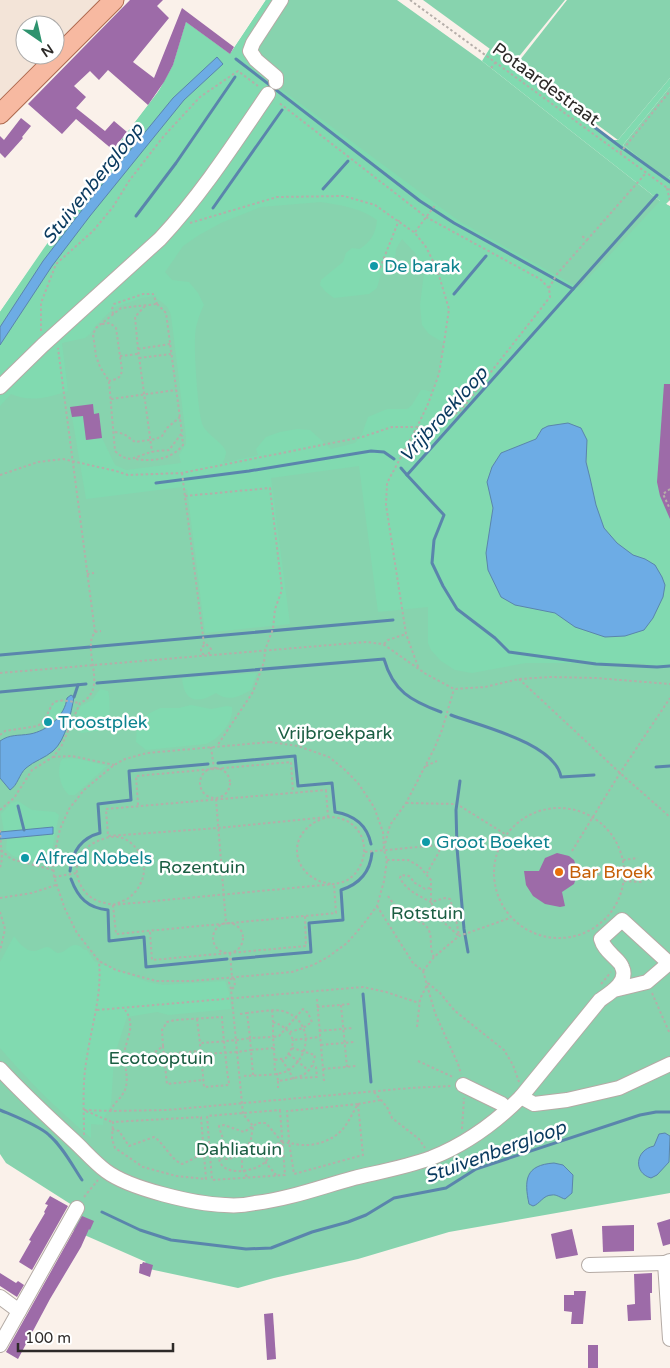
<svg xmlns="http://www.w3.org/2000/svg" width="670" height="1368" viewBox="0 0 670 1368" font-family="'Varela Round',sans-serif">
<style>
.built{fill:#f3e4d8}
.green{fill:#87d3ae}
.forest{fill:#81dab0;fill-rule:evenodd}
.water{fill:#6dace5;stroke:#5a85ac}
.lines{fill:none;stroke-linecap:round;stroke-linejoin:round}
.stream{stroke:#5a85ac;stroke-width:3}
.building{fill:#9d6ba8}
.minor-casing{stroke:#b4aba5;stroke-width:16}
.major-casing{stroke:#ad694e;stroke-width:21}
.path{stroke:#b5aea9;stroke-width:2;stroke-dasharray:2.5 2.5;stroke-linecap:butt}
.minor{stroke:#fff;stroke-width:14}
.major{stroke:#f7b9a1;stroke-width:19}
.culture-dot{fill:#0f9aa8;stroke:#fff;stroke-width:2}
.food-dot{fill:#e8710a;stroke:#fff;stroke-width:2}
.labels{text-anchor:middle;stroke-width:5;stroke-linejoin:round;paint-order:stroke}
.street-label{font-size:18px;fill:#2d2a28;stroke:#fff}
.culture-label{font-size:18px;fill:#0d838f;stroke:#fff;text-anchor:start}
.park-label{font-size:18px;fill:#1a5d42;stroke:#fff}
.food-label{font-size:18px;fill:#c56008;stroke:#fff;text-anchor:start}
.water-label{font-size:19px;font-style:italic;fill:#093a5f;stroke:#fff}
</style>
<rect width="100%" height="100%" fill="#faf1ea"/>
<path class="built" d="M0,0H100L55,46V25H25V55H47L0,104Z"/>
<g class="green">
<path d="M266,0H397L482,61L660,201L670,206V1193L449,1232L358,1259L274,1278L238,1288L140,1267L146,1262L73,1230L83,1212L6,1163L0,1154V312L113,151L161,88L173,65L186,22L230,54Z"/>
<path d="M423,0H565L512,65Z"/>
<path d="M567,0H670V78L618,140L516,65Z"/>
<path d="M670,87V176L667,180L623,145Z"/>
</g>
<g class="forest">
<path d="M266,0H289L260,46L259,53L281,70L283,79L278,87L459,221L579,288L660,201L482,61L490,48L612,140H618L670,78V87L623,145L667,179L670,176V200L666,204L670,207V668L637,663H526L472,673L455,670L441,661L431,650L428,643V607L378,612L359,466L271,478L290,624L205,633L187,489H182V487L86,499L72,417L83,416L86,440L102,438L115,465L126,470L181,463L179,455L186,444V437L171,315C168,306 165,304 157,299L156,296L142,298L115,307L96,325L90,334L85,338L62,343L68,391C50,397 30,403 11,394L0,406V312L44,248L113,151L157,94L173,65L186,22L230,54ZM321,202C340,205 361,208 377,220C376,234 370,242 360,249L352,248L346,253L343,262L321,280L320,285L326,292L334,298L369,294L377,288L381,273L389,267L395,258L396,249L402,239L415,253L424,273L420,305L422,325L429,334L444,343L439,374L432,392L425,390H421L412,405L407,409H387L368,417L362,434L355,443L331,449L310,430L297,429L280,432L266,437L256,449L258,455L223,463C224,459 226,455 226,452C225,445 207,434 203,426C198,416 194,352 195,338C195,327 199,315 204,305L198,293L189,282L172,280L165,272L183,246L199,235L221,223L261,207ZM542,429L587,440C586,484 596,546 645,559L590,631L575,627L555,613L486,553L493,508Z"/>
<path d="M257,673L251,690C239,697 228,702 216,693C196,705 184,701 182,678Z"/>
<path d="M100,689L108,691C110,695 110,718 109,723C108,726 107,727 104,730L81,733L75,723L77,712L81,706L92,700Z"/>
<path d="M60,701L66,702C63,712 58,720 49,726L44,723L53,704Z"/>
<path d="M191,705L211,709L227,706L232,707C234,722 219,739 206,744L146,750L136,742L137,724L148,714L160,708H179Z"/>
<path d="M69,758L79,759L107,766L75,795H69C60,787 56,770 62,759Z"/>
<path d="M18,801L32,810L55,812L59,815L50,860L47,863L30,861L28,856L25,855L22,859L13,856L6,850L7,839L53,834V827L4,832L1,814L11,803Z"/>
<path d="M14,936C19,943 26,952 35,951C40,950 43,947 48,947C51,948 56,953 58,953C67,954 72,937 84,950H87L94,961L148,982L163,985L225,981L229,993L231,1009L169,1015L157,1012L127,1017L114,1057L111,1105L103,1120V1125L91,1124V1138C58,1110 28,1081 0,1048V962Z"/>
</g>
<g class="water">
<path d="M217,57L223,64L184,100L90,216L52,266L0,345V327L43,261L92,197L173,98Z"/>
<path d="M568,423L581,428L587,440L586,462L590,478L596,505L604,528L617,543L633,555L645,559L655,565L662,577L665,585L663,597L653,618L644,630L625,636L605,637L575,627L555,613L515,605L501,597L488,570L486,553L493,508L487,482L492,467L501,453L536,439L542,429L548,426Z"/>
<path d="M71,695L74,697C71,713 66,740 53,751C45,758 34,761 26,768C19,774 18,785 10,790L0,778V741C10,734 18,736 30,734C47,731 65,716 67,698Z"/>
<path d="M53,827V834L0,839V832Z"/>
<path d="M665,1133L670,1136L669,1162L657,1175L651,1178C633,1173 635,1150 654,1146L659,1134Z"/>
<path d="M554,1163L563,1165L573,1175L572,1193L565,1199C561,1198 556,1194 552,1195C543,1195 540,1204 533,1206L529,1204C524,1180 525,1165 554,1163Z"/>
</g>
<g class="lines">
<g class="stream">
<path d="M236,59L420,201L454,223L573,289"/>
<path d="M528,77L622,148"/>
<path d="M624,149L670,182"/>
<path d="M323,189L348,161"/>
<path d="M657,195L407,475L444,515L434,540L432,563L443,586L457,609L495,638L509,652L596,664L657,667L670,666"/>
<path d="M213,208L282,110"/>
<path d="M136,216L176,163L235,77"/>
<path d="M454,294L486,256"/>
<path d="M401,468L407,475"/>
<path d="M156,483L249,471L371,451L384,452L394,459"/>
<path d="M0,655L393,620"/>
<path d="M97,683L384,659C393,691 411,701 441,712"/>
<path d="M0,692L86,684"/>
<path d="M74,697L78,685"/>
<path d="M451,715C480,726 555,743 561,777L594,775"/>
<path d="M218,763L295,756L298,786L332,783L335,812C354,815 367,825 371,844"/>
<path d="M656,767L670,766"/>
<path d="M460,781L456,810L457,848L464,929L468,952"/>
<path d="M18,806L24,830"/>
<path d="M70,871C72,852 81,838 100,833L98,804L131,800L129,771L208,764"/>
<path d="M71,879C78,898 88,908 108,910L109,941L144,937L146,967L227,959"/>
<path d="M233,959L311,952L309,923L343,920L341,890C360,884 370,872 372,853"/>
<path d="M363,994L371,1082"/>
<path d="M0,1110C14,1116 38,1125 49,1135C63,1147 72,1165 82,1180"/>
<path d="M102,1212L140,1230L171,1240L246,1249L271,1248L312,1232L348,1222L366,1215L394,1198L446,1188L476,1169L640,1115L656,1112H670"/>
</g>
</g>
<g class="building">
<path d="M130,0H163L157,6L169,18L133,62L154,78L182,8L234,47L230,54L186,22L173,65L164,82L148,105L108,70L99,80L90,71L74,86L86,97L76,108L105,131L114,121L127,132L113,150L76,119L62,134L28,104Z"/>
<path d="M21,118L31,126L22,137L23,138L5,158L0,153V136L4,140Z"/>
<path d="M664,384H670V519L660,496L657,482Z"/>
<path d="M93,404L94,414L99,413L102,438L86,440L83,416L72,417L70,407Z"/>
<path d="M557,853L569,856L574,860L578,872L574,884L562,892L565,906L560,907L545,904L533,896L526,885L524,871H539L545,858Z"/>
<path d="M50,1196L68,1206L32,1270L19,1262L31,1241L29,1240L45,1213L44,1212L48,1205L45,1204Z"/>
<path d="M82,1216L94,1221L90,1230L89,1229L81,1247L50,1299L18,1359L6,1352Z"/>
<path d="M670,1219V1244L663,1246L657,1223Z"/>
<path d="M634,1225V1251L603,1252L602,1226Z"/>
<path d="M572,1229L578,1255L556,1259L551,1234Z"/>
<path d="M143,1262L153,1265L150,1277L139,1273L140,1264H142Z"/>
<path d="M0,1273L16,1283L18,1281L24,1285L17,1297L0,1286Z"/>
<path d="M652,1273V1293H650L651,1320L628,1321L627,1305L635,1304L634,1274Z"/>
<path d="M574,1291H586L583,1324H571L572,1312L564,1311V1295H574Z"/>
<path d="M273,1313L276,1359L267,1360L264,1314Z"/>
<rect x="588" y="1345" width="10" height="23"/>
</g>
<g class="lines">
<defs>
<g id="minor">
<path d="M276,82V77L256,60L250,51L253,43L281,0"/>
<path d="M0,387L43,345L160,239C201,195 234,144 268,94"/>
<path d="M0,1069C23,1094 48,1117 73,1140C84,1150 94,1162 106,1171C130,1189 195,1204 225,1205C235,1206 246,1205 255,1203C289,1199 321,1187 354,1178C379,1172 406,1167 431,1158C464,1145 496,1122 521,1097L534,1104L567,1100L619,1088L670,1064"/>
<path d="M463,1085L502,1104"/>
<path d="M521,1097L600,1000C610,993 629,982 622,967C621,963 615,958 612,955C607,950 603,946 601,939L622,920L669,963L647,982L614,990"/>
<path d="M670,1261L665,1263L670,1339"/>
<path d="M589,1265L665,1263"/>
<path d="M0,1297L19,1311"/>
<path d="M0,1345L77,1208"/>
</g>
<path id="major" d="M0,114L114,0"/>
</defs>
<use href="#minor" class="minor-casing"/>
<use href="#major" class="major-casing"/>
<g class="path">
<path d="M410,0L670,190"/>
<path d="M491,68L496,62"/>
<path d="M620,153L670,91"/>
<path d="M667,188L670,201"/>
<path d="M190,223L277,197L344,196L375,205L415,233L426,247L437,269L449,309L444,343L439,374L428,404L417,427L387,483L386,505L406,634L419,669"/>
<path d="M415,232L436,204"/>
<path d="M587,240L646,173"/>
<path d="M380,268L399,220"/>
<path d="M549,288L557,274L587,240L582,236"/>
<path d="M157,304L166,313L182,433L169,450C164,451 158,450 152,452C136,455 131,466 115,451L109,381L100,367L96,356L93,334L96,328L121,308Z"/>
<path d="M145,306L135,317L138,349L152,452"/>
<path d="M113,314L112,309L114,304L143,294H153L157,304"/>
<path d="M102,324L110,323L116,328L122,370C121,378 117,379 109,381"/>
<path d="M41,331V303L56,264L93,231L113,207L129,181L163,137L200,97L238,71L258,86"/>
<path d="M138,349L170,344"/>
<path d="M120,356L138,354"/>
<path d="M139,358L171,354"/>
<path d="M111,399L176,390"/>
<path d="M115,432L124,434L135,442L156,439L162,436L167,428L180,417"/>
<path d="M136,459C153,462 172,459 183,445L182,435"/>
<path d="M182,473L204,644"/>
<path d="M0,475L38,462L63,459L116,471L128,475L182,473L362,437L392,427H417L432,430L461,410L550,297L549,288L540,279L426,217L278,102"/>
<path d="M670,489L663,494L670,509"/>
<path d="M185,496L270,488L282,590L275,609L273,629L265,650L264,662L253,692L217,746"/>
<path d="M87,574L94,573"/>
<path d="M95,632L101,631"/>
<path d="M384,644L388,640L406,634"/>
<path d="M204,655L201,652V648L206,644L211,649L208,655"/>
<path d="M0,673L366,642L383,644L426,674L454,689L485,687L519,679L551,677L596,678L670,684"/>
<path d="M519,679L620,773L670,817"/>
<path d="M0,735L5,731L38,726C58,708 42,695 79,703"/>
<path d="M270,742L298,746L329,757L344,769L358,783L374,807L383,832L384,850L387,860L384,881L377,906L362,926L347,943L328,957L313,965L292,972L192,981H156L116,970L99,961L77,933L65,909L54,877L53,861L60,829L69,809L84,790L114,765L125,759L147,753Z"/>
<path d="M211,747L214,768"/>
<path d="M53,757L72,756L114,765"/>
<path d="M426,766L437,761"/>
<circle cx="215" cy="783" r="15"/>
<path d="M326,790L328,817L218,828L108,836L106,809Z"/>
<path d="M216,799L226,923"/>
<path d="M406,803L455,804"/>
<path d="M138,805L136,776L291,762L293,792"/>
<path d="M460,806L505,834"/>
<circle cx="559" cy="873" r="65"/>
<path d="M0,810L14,798L32,770L53,757L61,747L80,703C105,692 89,663 91,643C91,639 93,635 95,632L58,348"/>
<path d="M0,830L2,859L0,868"/>
<path d="M384,848L390,825L406,803L434,749L442,730L454,689"/>
<path d="M1,850L11,859L53,870"/>
<path d="M572,851L620,773L670,698"/>
<path d="M365,852L440,845L439,852L427,873"/>
<path d="M387,860H408L419,866L431,880V902L434,909L439,918L459,936"/>
<path d="M623,860L638,858"/>
<path d="M583,873L624,877"/>
<path d="M54,877L77,873"/>
<path d="M624,881L642,882"/>
<path d="M430,888L425,889L415,883L409,876L401,875L400,878C406,890 419,896 431,902L445,898L450,899L456,919L459,936"/>
<path d="M388,896C393,903 398,912 406,916C413,920 422,921 427,927C434,937 428,947 434,957"/>
<path d="M0,898L32,893L56,885"/>
<path d="M113,905C118,903 123,901 127,899C144,888 150,865 137,849C124,834 112,834 96,842C91,844 84,849 81,854C72,868 78,889 92,898C98,902 106,903 113,905L334,884C339,883 345,882 349,879C366,867 370,841 354,826C345,818 333,815 322,819C282,834 293,882 334,884"/>
<path d="M113,905L116,934L336,913L334,884"/>
<path d="M377,906L413,963L423,971L435,1013L458,1064L461,1074"/>
<path d="M0,912L5,929L0,951"/>
<circle cx="228" cy="938" r="15"/>
<path d="M150,932L152,960L306,946L305,916"/>
<path d="M230,953L232,978L229,982L231,989L243,1114L253,1126L251,1139L242,1159V1167L247,1177"/>
<path d="M423,971L434,957L459,936L510,918"/>
<path d="M428,983L440,993L455,1011L504,1050L513,1065L519,1082"/>
<path d="M601,984L611,972"/>
<path d="M232,989L235,986L234,978"/>
<path d="M652,993L670,1034"/>
<path d="M317,999L324,1081"/>
<path d="M341,1005L347,1067"/>
<path d="M317,1007L350,1004"/>
<path d="M97,1010L363,987L386,992L419,1003"/>
<path d="M272,1010L273,1022"/>
<path d="M240,1014L247,1013"/>
<path d="M197,1019L200,1043"/>
<path d="M417,1027L420,999L428,983"/>
<path d="M319,1031L353,1028"/>
<path d="M321,1045L354,1042"/>
<path d="M163,1046L167,1084L203,1080"/>
<path d="M274,1048L275,1073"/>
<path d="M164,1054L200,1051"/>
<path d="M289,1054L308,1070"/>
<path d="M124,1060C123,1042 138,1027 125,1010"/>
<path d="M275,1060L286,1058L292,1048L293,1040"/>
<path d="M282,1060L294,1079"/>
<path d="M418,1061L453,1077"/>
<path d="M323,1069L356,1066"/>
<path d="M277,1073L278,1081C297,1078 312,1077 315,1055L292,1048"/>
<path d="M253,1075L251,1050L274,1048L273,1037L279,1036L303,1009L308,1013L312,1022L303,1028L290,1032"/>
<path d="M244,1076C255,1075 278,1076 287,1071C310,1058 314,1023 286,1012C274,1008 259,1012 247,1013L250,1038L273,1037V1022C283,1026 289,1029 293,1040L320,1037"/>
<path d="M300,1078L317,1077L316,1067L313,1065"/>
<path d="M278,1081V1088"/>
<path d="M374,1092L387,1107L392,1118L419,1139L425,1148"/>
<path d="M358,1104L363,1155L294,1174L289,1142L287,1111Z"/>
<path d="M84,1110L110,1111L167,1110L410,1088L451,1086"/>
<path d="M280,1110L285,1175L212,1180L207,1116Z"/>
<path d="M86,1111L112,1122"/>
<path d="M110,1111C115,1102 120,1099 124,1092C129,1083 126,1069 124,1060H145L163,1046L162,1030L167,1022L175,1020L222,1017C223,1034 225,1052 227,1069C227,1075 229,1079 229,1085L204,1087L200,1043C216,1042 233,1041 250,1038L251,1050C234,1053 218,1053 201,1054"/>
<path d="M201,1117L206,1179L176,1176L143,1167L115,1148L112,1139L113,1122Z"/>
<path d="M112,1129L119,1131L129,1146L154,1137C165,1144 170,1159 182,1164C196,1159 206,1148 220,1146C224,1145 231,1144 235,1145C254,1147 264,1160 282,1144"/>
<path d="M462,1129L464,1098"/>
<path d="M84,1135C84,1109 82,1082 87,1057C92,1023 102,996 99,961"/>
<path d="M282,1142L266,1123H258L244,1132L224,1125L219,1126C220,1132 223,1136 223,1141C224,1149 216,1157 221,1164C229,1176 255,1171 264,1163C270,1158 273,1150 277,1144C286,1141 292,1144 301,1145C315,1146 331,1141 341,1131C348,1124 353,1112 358,1104L381,1100"/>
<path d="M209,1148C222,1164 229,1160 246,1152"/>
<path d="M249,1149L256,1145H261L266,1163L276,1175"/>
<path d="M84,1197L98,1180"/>
</g>
<use href="#minor" class="minor"/>
<use href="#major" class="major"/>
</g>
<g class="culture-dot">
<circle cx="374" cy="266" r="5"/>
<circle cx="48" cy="722" r="5"/>
<circle cx="426" cy="842" r="5"/>
<circle cx="25" cy="858" r="5"/>
</g>
<circle class="food-dot" cx="559" cy="872" r="5"/>
<g class="labels">
<g class="street-label">
<text transform="translate(546 84) rotate(36)" y="6">Potaardestraat</text>
</g>
<g class="culture-label">
<text x="384" y="272">De barak</text>
<text x="58" y="728">Troostplek</text>
<text x="436" y="848">Groot Boeket</text>
<text x="35" y="864">Alfred Nobels</text>
</g>
<g class="park-label">
<text x="335" y="739">Vrijbroekpark</text>
<text x="202" y="873">Rozentuin</text>
<text x="427" y="919">Rotstuin</text>
<text x="161" y="1064">Ecotooptuin</text>
<text x="239" y="1155">Dahliatuin</text>
</g>
<g class="food-label">
<text x="569" y="878">Bar Broek</text>
</g>
<g class="water-label">
<text transform="translate(92 183) rotate(-51)" y="7">Stuivenbergloop</text>
<text transform="translate(443 414) rotate(-48)" y="7">Vrijbroekloop</text>
<text transform="translate(495 1151) rotate(-20)" y="7">Stuivenbergloop</text>
</g>
</g>
<g transform="translate(40 40) rotate(146)"><circle r="24" fill="#ffffff" stroke="#abaaa9"/>
<path d="M0-4L9 19L0 12L-9 19Z" fill="#2e936e"/>
<text y="-8" font-size="14" font-weight="bold" text-anchor="middle" fill="#2d2a28">N</text>
</g>
<path d="M18 1343v8h155v-8" fill="none" stroke="#2d2a28" stroke-width="2.5"/>
<text x="25" y="1343" font-size="15" fill="#2d2a28" stroke="#ffffff" stroke-width="4" paint-order="stroke">100 m</text>
</svg>
